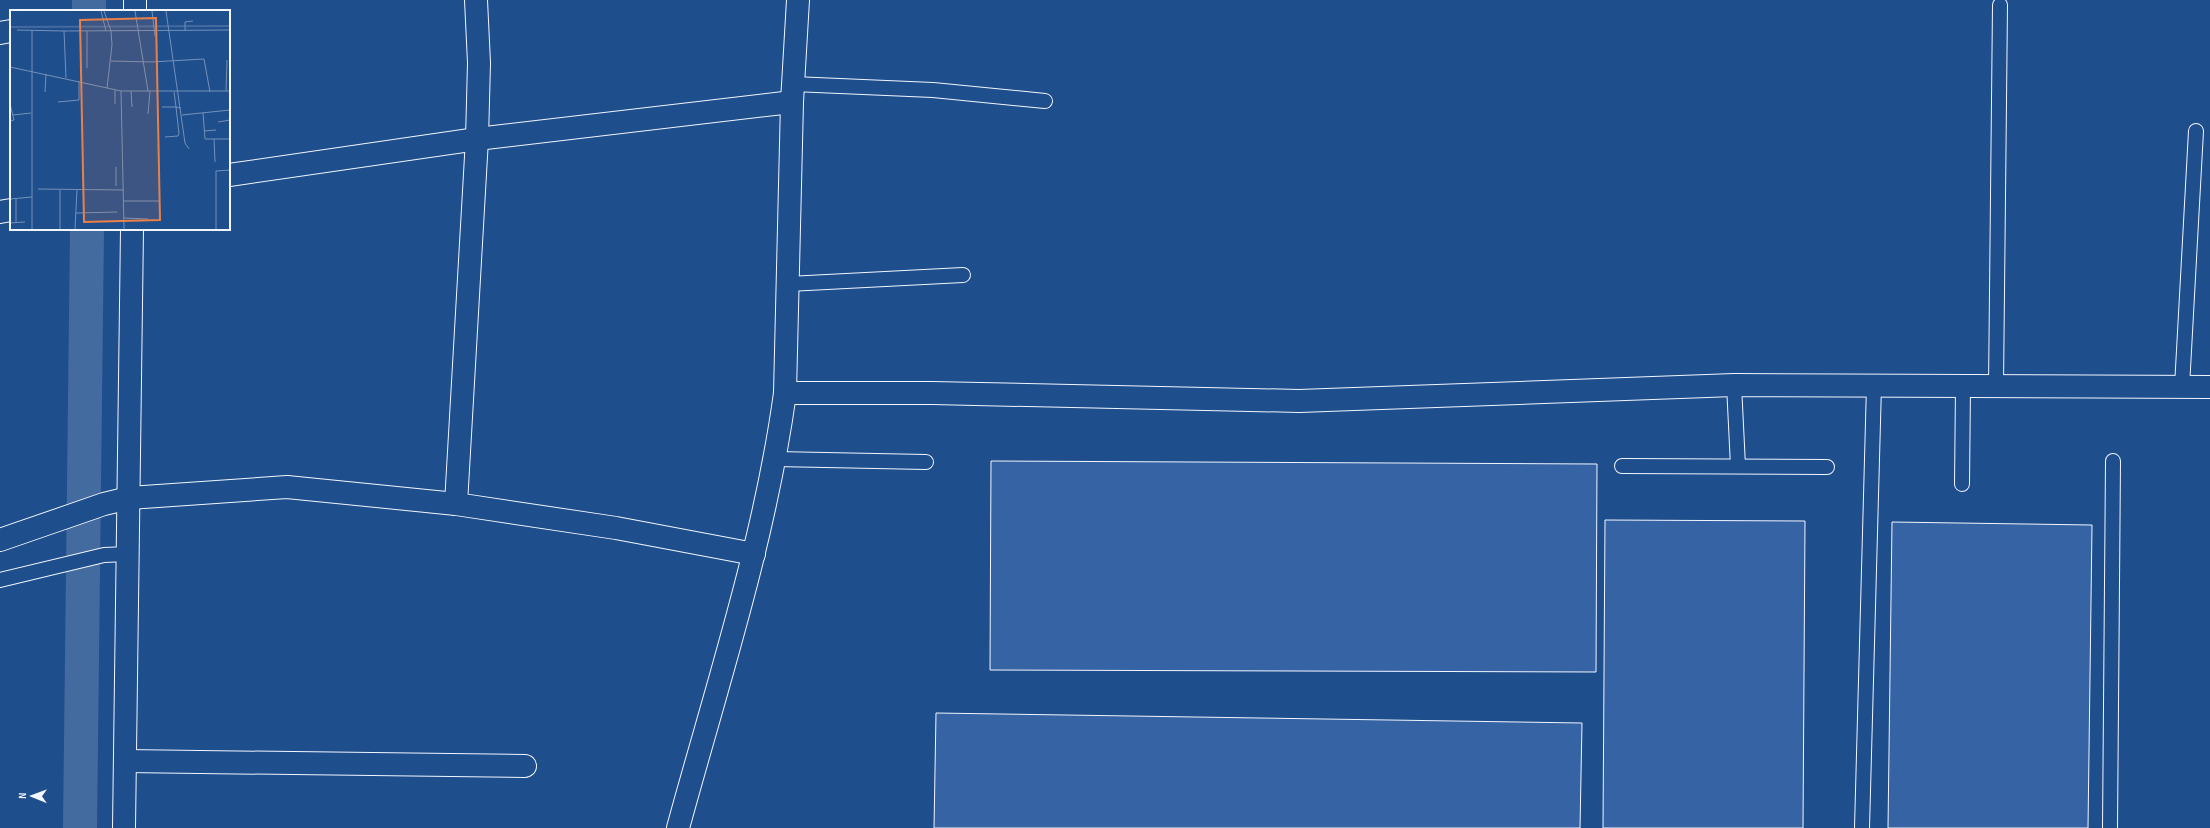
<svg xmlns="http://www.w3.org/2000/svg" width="2210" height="828" viewBox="0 0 2210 828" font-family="'Sofia Sans Condensed',sans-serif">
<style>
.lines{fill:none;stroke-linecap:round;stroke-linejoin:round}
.canal{stroke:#446ba0;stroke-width:34}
.building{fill:#3563a3;stroke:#f2f6ff}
.service-casing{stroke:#f2f6ff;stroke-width:16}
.minor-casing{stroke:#f2f6ff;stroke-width:24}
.tertiary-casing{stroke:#f2f6ff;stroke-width:24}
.service{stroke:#1f4e8c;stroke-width:14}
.minor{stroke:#1f4e8c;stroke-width:22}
.tertiary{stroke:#1f4e8c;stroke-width:22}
.inset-river{fill:none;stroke:#446ba0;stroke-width:2}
.inset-road{fill:none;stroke:#7391ba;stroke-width:1}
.view{fill:#ea8049;fill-opacity:0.15;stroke:#ea8049;stroke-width:2}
.inset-edge{fill:none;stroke:#f2f6ff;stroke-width:2}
</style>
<rect width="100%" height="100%" fill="#1f4e8c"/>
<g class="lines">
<g class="canal">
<path d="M89,11V0"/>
<path d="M80,828L87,229"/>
</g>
</g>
<g class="building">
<path d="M991,461L1597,464L1596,672L990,670Z"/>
<path d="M1605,520L1805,521L1803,828H1603Z"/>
<path d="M1892,522L2092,525L2088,828H1888Z"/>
<path d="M936,713L1582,723L1580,828H934Z"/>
</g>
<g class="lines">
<defs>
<g id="service">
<path d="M793,84L933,90L1045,101"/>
<path d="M788,284L963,275"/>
<path d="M1734,385L1738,466"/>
<path d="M1996,387L2000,5"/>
<path d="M2182,387L2196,131"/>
<path d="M775,459L926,462"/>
<path d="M1622,466L1827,467"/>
<path d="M1962,484L1963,387"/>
<path d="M0,580L104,555L128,554"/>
<path d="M1862,828L1874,385"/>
<path d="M2110,828L2113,461"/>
</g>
<g id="minor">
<path d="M135,11V0"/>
<path d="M0,33L11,31"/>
<path d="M229,175L477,139L792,102"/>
<path d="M0,212L11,210"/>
<path d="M785,393H932L1299,401L1734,385L2210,387"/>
<path d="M456,504L477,139L479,63L476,0"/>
<path d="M0,540L104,504L129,498L287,487L456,504L616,528L754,554"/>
<path d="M125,761L525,766"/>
<path d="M124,828L132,229"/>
</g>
<path id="tertiary" d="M678,828C717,685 765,540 785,393L792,102L798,0"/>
</defs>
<use href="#service" class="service-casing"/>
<use href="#minor" class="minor-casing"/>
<use href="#tertiary" class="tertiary-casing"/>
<use href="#service" class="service"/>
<use href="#minor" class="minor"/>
<use href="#tertiary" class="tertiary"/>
</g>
<g transform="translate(10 10)">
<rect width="220" height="220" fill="#1f4e8c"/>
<path class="inset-river" d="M0,17L220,16"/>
<path class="inset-road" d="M91,1L96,21M94,1L101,21L102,35L97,78M125,1L138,81M142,1L145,26M156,1L175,133L179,139M7,20L54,21M77,21V58M175,21V12L183,11M101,51L141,52L194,49L200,82M0,57L111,81H220M56,68L54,21L220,20M111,81L114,219M121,81L122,97M216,81L217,50M35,82L36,64M164,82L166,97L171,98M48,92L69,90V71M0,94L4,110L0,111M105,94V80M152,97H166L169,124L168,126L155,127M193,103L195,129H220M138,104L140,81M3,105L21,103M172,105L220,100M208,112L220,110M194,121L206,120M204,129L205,152M106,157V176M28,179L114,180M50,180V219M0,189L22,187M6,189V212M114,191H149M66,203L107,202M114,208L138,209M0,213L15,212M22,219V20M65,219L67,180M206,219V161L220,160"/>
<path class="view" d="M146,8L150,210L74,212L70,10Z"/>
<rect width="220" height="220" class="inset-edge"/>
</g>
<g transform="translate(32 796) rotate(271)" stroke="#1f4e8c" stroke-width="3" paint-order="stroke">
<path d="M0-3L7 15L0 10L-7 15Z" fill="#f2f6ff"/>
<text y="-6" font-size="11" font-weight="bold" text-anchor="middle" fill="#f2f6ff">N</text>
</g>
</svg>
